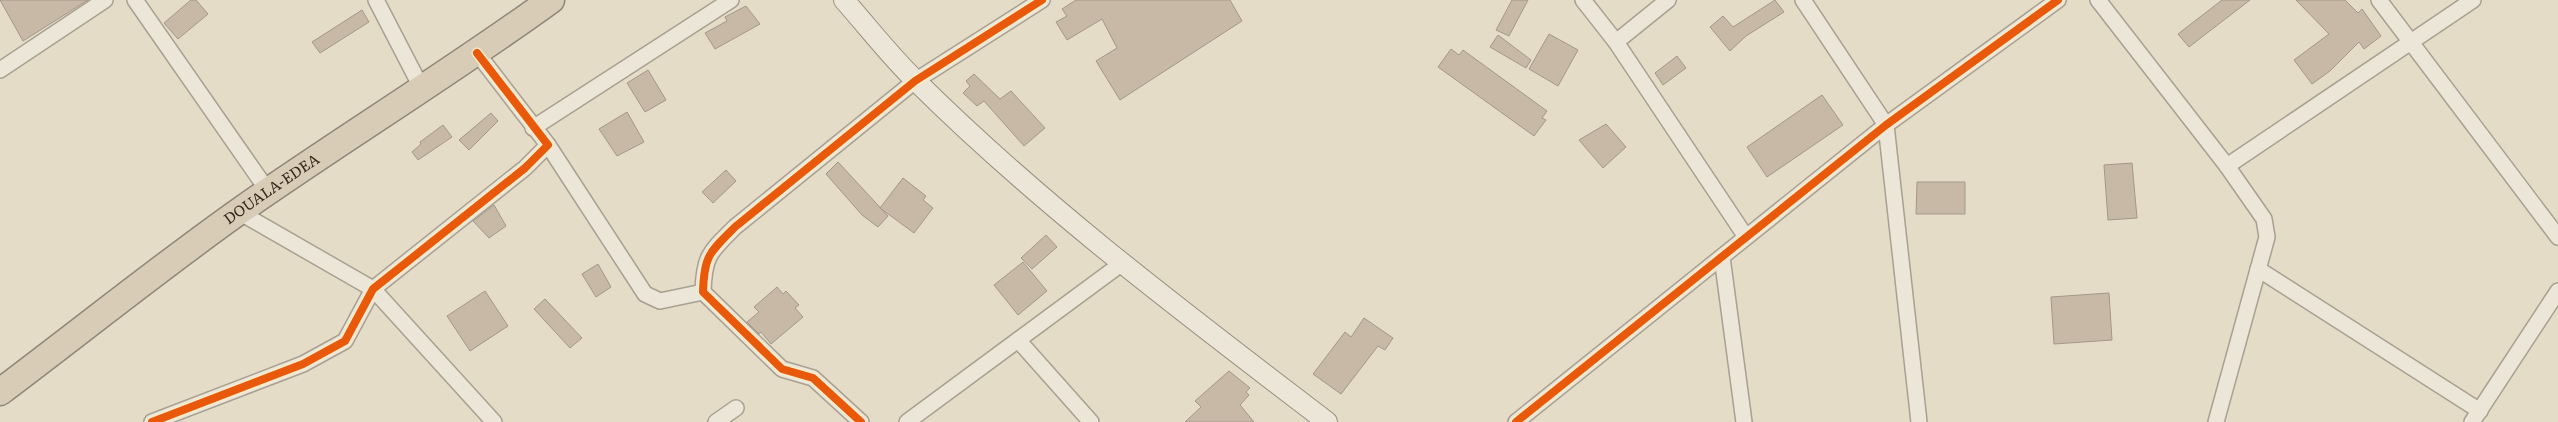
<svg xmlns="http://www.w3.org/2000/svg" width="2558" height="422" viewBox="0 0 2558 422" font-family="Literata,serif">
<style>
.building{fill:#c8b9a7;stroke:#a49787}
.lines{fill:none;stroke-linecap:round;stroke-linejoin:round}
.street-casing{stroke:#a8a091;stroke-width:18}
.secondary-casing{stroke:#988f81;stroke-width:22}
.highway-casing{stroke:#8e8678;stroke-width:29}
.street{stroke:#ece6d9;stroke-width:15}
.secondary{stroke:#ece6d9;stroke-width:20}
.highway{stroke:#d8ccb7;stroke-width:26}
.cycleway-casing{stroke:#f8ecca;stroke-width:11}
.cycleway{stroke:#e8590c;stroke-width:8}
.labels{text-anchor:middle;stroke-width:4;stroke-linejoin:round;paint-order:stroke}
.street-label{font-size:15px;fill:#362819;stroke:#f8ecca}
</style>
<rect width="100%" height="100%" fill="#e4dcc7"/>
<g class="building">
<path d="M0,0H88L23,41Z"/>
<path d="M191,0H196L208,14L178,39L164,23Z"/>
<path d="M1076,0H1230L1242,21L1120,100L1096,61L1117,48L1102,19L1067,40L1056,22L1067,16L1062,9Z"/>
<path d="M1512,0H1528L1509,36L1496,30Z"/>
<path d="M1775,0L1784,12L1746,36L1730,51L1710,27L1723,16L1733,27Z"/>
<path d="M2222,0H2250L2189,47L2178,34Z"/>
<path d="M2296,0H2345L2358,13L2362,9L2381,36L2364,49L2359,42L2330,71L2312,84L2294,60L2329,34Z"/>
<path d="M746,6L760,24L715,49L705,33L727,21L725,17Z"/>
<path d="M362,10L369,22L320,53L312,42Z"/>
<path d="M1549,34L1578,50L1558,86L1529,69Z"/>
<path d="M1498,35L1531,60L1526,68L1490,47Z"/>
<path d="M1451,49L1459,55L1463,50L1547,111L1542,118L1546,120L1534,136L1438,67Z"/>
<path d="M1677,56L1686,68L1663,85L1655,73Z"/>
<path d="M648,70L666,100L645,112L627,83Z"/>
<path d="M974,74L1000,99L1011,91L1045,128L1024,146L984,101L977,106L963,93L970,86L966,81Z"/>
<path d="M1822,95L1843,125L1767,177L1747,147Z"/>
<path d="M627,112L644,142L617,156L599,129Z"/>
<path d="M491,113L498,121L469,150L459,140Z"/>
<path d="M1606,124L1626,147L1603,168L1579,140Z"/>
<path d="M443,125L452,137L418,160L412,152L421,144L420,142Z"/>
<path d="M838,162L888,216L878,227L862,215L826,174Z"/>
<path d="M2132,163L2137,218L2108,220L2104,165Z"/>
<path d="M726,170L736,181L713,203L702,192Z"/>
<path d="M903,178L926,196L923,200L933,208L914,233L880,208Z"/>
<path d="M1917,182H1965V214H1916Z"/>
<path d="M494,205L506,226L489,238L473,221Z"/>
<path d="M1046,235L1057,247L1032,269L1021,258Z"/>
<path d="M1023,262L1047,291L1018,315L994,285Z"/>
<path d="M598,264L611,287L596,297L582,274Z"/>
<path d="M777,287L783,294L786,291L799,305L795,308L803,317L771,344L761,332L759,334L747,322L759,312L754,307Z"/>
<path d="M485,291L508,326L470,351L447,316Z"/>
<path d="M2109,293L2112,340L2054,344L2051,297Z"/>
<path d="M545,299L582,338L570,348L534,309Z"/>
<path d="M1364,318L1393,338L1385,350L1378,346L1341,394L1313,374L1345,332L1351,337Z"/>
<path d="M1229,371L1250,388L1246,392L1249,395L1240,405L1254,422H1185L1201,407L1195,401Z"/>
</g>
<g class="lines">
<defs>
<g id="street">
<path d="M135,0L268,191"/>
<path d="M376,0L421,87"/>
<path d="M1583,0L1616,42L1746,237"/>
<path d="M1803,0L1886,125L1919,422"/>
<path d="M2098,0L2227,166L2264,219L2267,237L2216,422"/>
<path d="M2379,0L2558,237"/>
<path d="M1616,42L1668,0"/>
<path d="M0,70L105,0"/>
<path d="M533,128L731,0"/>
<path d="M548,145L645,294L660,301L703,292"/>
<path d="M2227,166L2473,0"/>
<path d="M239,212L373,289L494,422"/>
<path d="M1722,257L1744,422"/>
<path d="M2258,269L2480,411"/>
<path d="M1018,340L1091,422"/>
<path d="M152,422L303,364L345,341L373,289L525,168L548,145L477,53"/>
<path d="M716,422L736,408"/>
<path d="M861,422L813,378L782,369L703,292C704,255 710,252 735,227L915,81L1042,0"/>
<path d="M907,422L1121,264"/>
<path d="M1516,422L1886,125L2058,0"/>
<path d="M2472,422L2558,291"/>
</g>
<path id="secondary" d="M844,0C868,27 891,57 917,82C1043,207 1186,314 1327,422"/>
<g id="highway">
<path id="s1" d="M0,392C80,332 159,268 241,210C344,138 450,73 551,0"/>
</g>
</defs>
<use href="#street" class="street-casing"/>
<use href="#secondary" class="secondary-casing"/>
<use href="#highway" class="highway-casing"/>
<use href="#street" class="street"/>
<use href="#secondary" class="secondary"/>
<use href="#highway" class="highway"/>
<defs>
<g id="cycleway">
<path d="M152,422L303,364L345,341L373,289L525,168L548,145L477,53"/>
<path d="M861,422L813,378L782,369L703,292C704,255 710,252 735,227L915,81L1042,0"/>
<path d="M1516,422L1886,125L2058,0"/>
</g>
</defs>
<use href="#cycleway" class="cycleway-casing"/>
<use href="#cycleway" class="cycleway"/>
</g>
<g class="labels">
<g class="street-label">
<text dy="5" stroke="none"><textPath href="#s1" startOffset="339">DOUALA-EDEA</textPath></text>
</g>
</g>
</svg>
